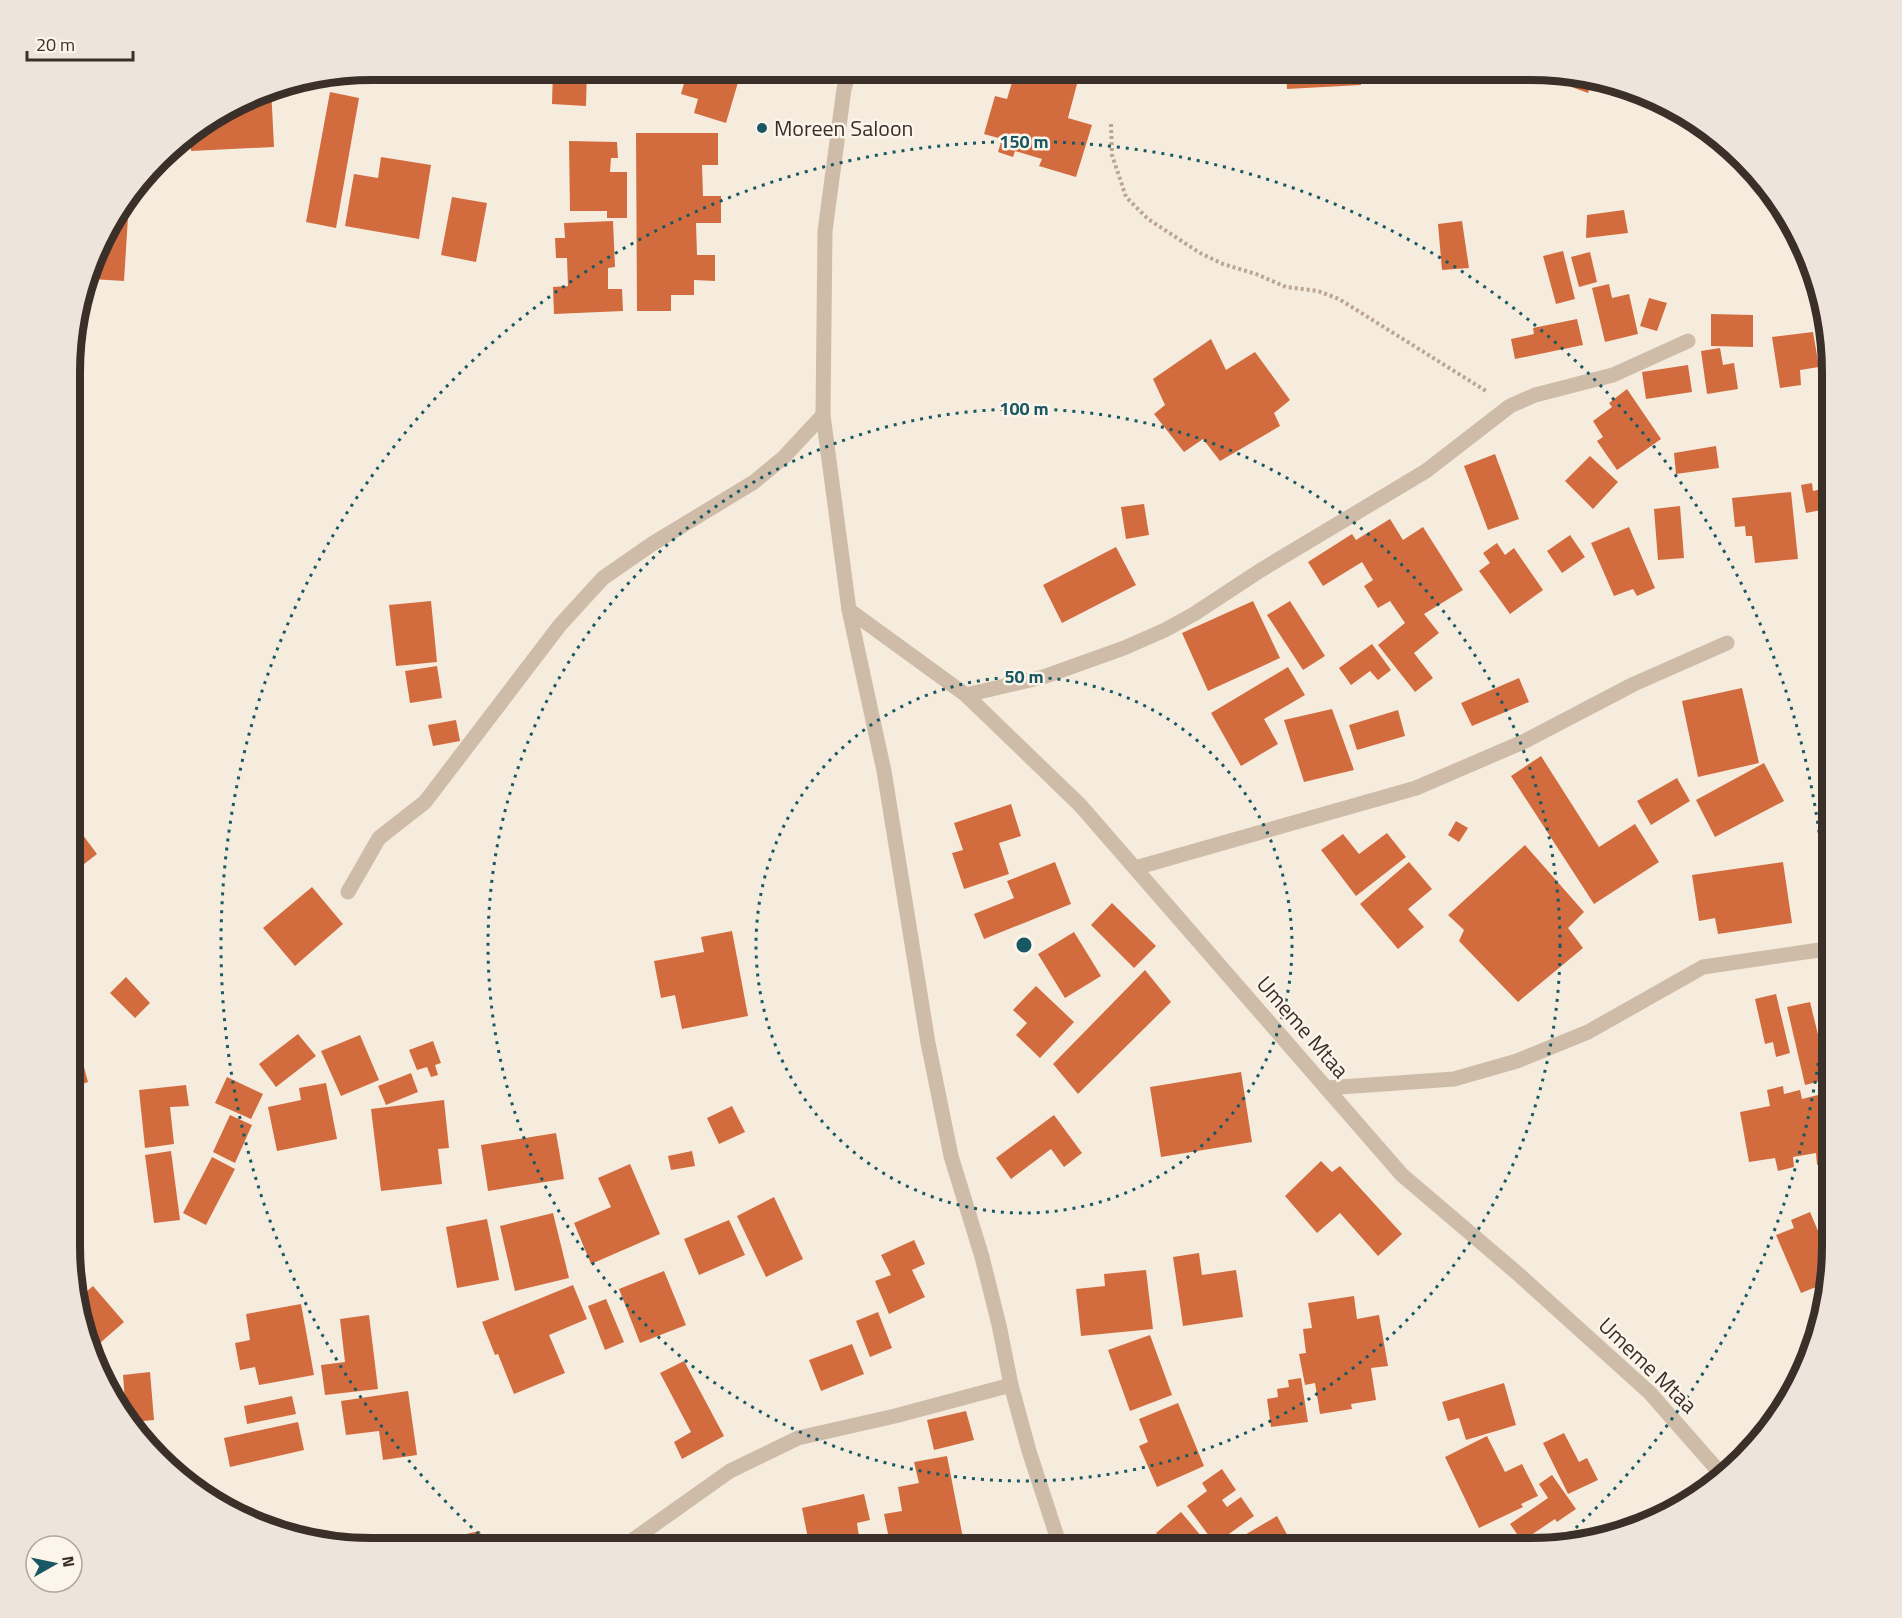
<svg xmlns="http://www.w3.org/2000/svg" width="1902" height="1618" viewBox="0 0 1902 1618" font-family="'Titillium Web',sans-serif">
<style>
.building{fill:#d26c3f}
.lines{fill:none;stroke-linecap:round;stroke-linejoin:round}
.path{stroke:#bba692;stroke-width:4;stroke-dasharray:3 3;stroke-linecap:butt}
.minor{stroke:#cfbca8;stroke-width:15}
.ring{fill:none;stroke:#195862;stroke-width:3;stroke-dasharray:3 6}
.poi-dot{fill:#195862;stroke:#fcf5eb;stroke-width:2}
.labels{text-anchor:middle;stroke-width:5;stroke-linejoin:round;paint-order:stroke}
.poi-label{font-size:22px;fill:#3b3029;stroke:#fcf5eb;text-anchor:start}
.street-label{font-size:22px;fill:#3b3029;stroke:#fcf5eb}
.rim{fill:none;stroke:#3b3029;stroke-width:8}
.centre{fill:#195862;stroke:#fcf5eb;stroke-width:3}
.ring-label{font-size:18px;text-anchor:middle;font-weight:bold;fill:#195862;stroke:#fcf5eb;stroke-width:5;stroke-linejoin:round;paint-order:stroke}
</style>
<rect width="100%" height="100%" fill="#f5ecde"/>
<g class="building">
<path d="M422,69H482L481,84L421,77Z"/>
<path d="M553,69H587L586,106L552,104Z"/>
<path d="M688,69H742L726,123L694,113L698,99L681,94Z"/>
<path d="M1016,69H1027L1077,84L1068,118L1092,125L1076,177L1039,166L1042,159L1015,151L1013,157L998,152L1002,139L984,134L995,96L1007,99Z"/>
<path d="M1286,69L1360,70L1361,85L1287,89Z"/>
<path d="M1570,74L1593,80L1588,93L1566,85Z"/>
<path d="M271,87L274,147L191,151L190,133Z"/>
<path d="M330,92L359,98L336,228L306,222Z"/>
<path d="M636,133H718V165H702L703,196H721V223H696L697,255H715V281L694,280V295H671V311H637Z"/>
<path d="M569,141L617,142L618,158H611L610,172H627V218H607V211H570Z"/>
<path d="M381,157L431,165L419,239L345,226L354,174L378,178Z"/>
<path d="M452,197L487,203L476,262L441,255Z"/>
<path d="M1624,210L1628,233L1586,238L1587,215Z"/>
<path d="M113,216L128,217L124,281L91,279V273L109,220Z"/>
<path d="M613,221L615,267L608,268V289H622L623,311L554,314L553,287L568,286L567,258H556L555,238H565L564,223Z"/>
<path d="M1462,221L1469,268L1442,270L1438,224Z"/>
<path d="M1563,251L1575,299L1556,304L1543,256Z"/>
<path d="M1590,252L1597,282L1579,287L1571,257Z"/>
<path d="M1609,284L1612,298L1629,294L1638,334L1605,342L1592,288Z"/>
<path d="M1649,298L1667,303L1657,331L1640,326Z"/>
<path d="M1711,314L1753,315V347L1711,346Z"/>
<path d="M1577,319L1583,345L1515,359L1511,339L1534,334L1533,328Z"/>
<path d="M1813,332L1819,367L1800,370L1801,385L1780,388L1772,337Z"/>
<path d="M1211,339L1226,370L1255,352L1290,400L1274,413L1280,426L1220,461L1203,439L1184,452L1154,414L1165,405L1153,379Z"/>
<path d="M1720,348L1723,365L1734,363L1738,389L1707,394L1701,351Z"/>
<path d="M1832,355V404H1830L1825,356Z"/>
<path d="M1688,365L1692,392L1646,399L1642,372Z"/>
<path d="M1627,389L1661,439L1617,470L1597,441L1603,437L1593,421L1612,407L1609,403Z"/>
<path d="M1716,446L1719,468L1676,474L1674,453Z"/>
<path d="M1495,454L1519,519L1488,530L1464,466Z"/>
<path d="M1590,456L1618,482L1593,509L1565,481Z"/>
<path d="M1812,483L1813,491L1822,489L1826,509L1806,513L1801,485Z"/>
<path d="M1791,492L1798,559L1755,563L1752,536H1746L1745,526L1735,527L1732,498Z"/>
<path d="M1144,504L1149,535L1126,539L1121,507Z"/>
<path d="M1680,506L1684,558L1658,560L1654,509Z"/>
<path d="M1390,519L1403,540L1423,527L1463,590L1424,614L1439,633L1414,653L1433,678L1415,692L1378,645L1405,623L1390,601L1378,608L1364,586L1373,580L1362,562L1323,586L1308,562L1352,534L1356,540Z"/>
<path d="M1629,527L1655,588L1637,596L1633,589L1614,596L1591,543Z"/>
<path d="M1570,535L1585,557L1562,573L1547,551Z"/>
<path d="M1497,543L1505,555L1514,548L1543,590L1510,614L1479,571L1490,563L1483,553Z"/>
<path d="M1116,547L1136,585L1062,623L1043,585Z"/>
<path d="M431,601L437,662L396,666L389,605Z"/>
<path d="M1253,601L1280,658L1208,691L1182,633Z"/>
<path d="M1290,601L1325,656L1303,670L1267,615Z"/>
<path d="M1833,604V633L1818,617Z"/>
<path d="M1372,644L1391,670L1378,680L1370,671L1351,685L1339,668Z"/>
<path d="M437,666L442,698L410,703L405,671Z"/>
<path d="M1288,667L1305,695L1264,719L1278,744L1241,766L1211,713Z"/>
<path d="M1519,678L1529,702L1472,726L1461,703Z"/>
<path d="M1742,688L1759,763L1698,777L1682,701Z"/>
<path d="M1332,709L1354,770L1304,782L1284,720Z"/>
<path d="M1398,710L1405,736L1357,750L1349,725Z"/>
<path d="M456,720L460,741L433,746L428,725Z"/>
<path d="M1541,756L1599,847L1635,824L1659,862L1594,904L1511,776Z"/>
<path d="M1764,763L1784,801L1715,837L1696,800Z"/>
<path d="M1677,778L1690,801L1651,825L1637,801Z"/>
<path d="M1833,789V821H1832L1823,793Z"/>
<path d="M1011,804L1021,836L999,843L1009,874L964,889L952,853L963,850L954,823Z"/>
<path d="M71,819L97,854L70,875L71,836Z"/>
<path d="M1456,821L1468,828L1459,842L1448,835Z"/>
<path d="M1387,833L1406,857L1356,896L1321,850L1343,834L1359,854Z"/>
<path d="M1525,845L1584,912L1568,928L1583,948L1518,1002L1459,941L1464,930L1448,915Z"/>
<path d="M1055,862L1071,904L984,939L974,914L1014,898L1007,881Z"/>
<path d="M1409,862L1432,889L1408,909L1424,927L1398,949L1360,904Z"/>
<path d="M1783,862L1792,923L1718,934L1715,918L1699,921L1692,875Z"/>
<path d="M312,887L343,924L295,966L263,928Z"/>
<path d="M1112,903L1156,946L1134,968L1091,925Z"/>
<path d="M732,931L748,1016L682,1029L675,995L661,998L654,961L704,952L701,937Z"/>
<path d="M1074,932L1101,976L1065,998L1038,954Z"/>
<path d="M1145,970L1171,1002L1078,1094L1053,1064Z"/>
<path d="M126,977L150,1003L135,1018L110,993Z"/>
<path d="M1036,986L1074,1022L1040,1058L1016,1035L1027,1023L1013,1010Z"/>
<path d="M1776,994L1790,1053L1776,1057L1773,1042L1765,1044L1755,999Z"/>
<path d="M1810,1002L1829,1079L1805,1085L1787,1007Z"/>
<path d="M298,1034L316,1056L276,1087L259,1064Z"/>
<path d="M360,1035L379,1080L341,1096L321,1051Z"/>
<path d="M433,1041L441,1063L435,1065L438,1075L431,1077L427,1067L417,1070L409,1050Z"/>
<path d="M81,1056L88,1082L70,1088V1059Z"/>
<path d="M1241,1072L1252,1142L1161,1157L1150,1087Z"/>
<path d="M411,1073L418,1092L386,1105L378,1086Z"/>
<path d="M227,1077L263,1094L251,1119L215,1103Z"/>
<path d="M326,1083L337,1139L277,1151L268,1107L301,1100L299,1088Z"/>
<path d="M186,1085L189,1106L170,1107L174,1144L145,1148L139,1090Z"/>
<path d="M1783,1086L1784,1094L1800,1090L1802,1099L1818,1095L1822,1113L1833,1112V1162L1817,1165L1816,1153L1793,1157L1794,1167L1778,1171L1775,1158L1749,1162L1740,1112L1770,1106L1767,1090Z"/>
<path d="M444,1100L449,1148L438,1149L442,1184L381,1191L371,1109Z"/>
<path d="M732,1106L745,1132L719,1144L707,1118Z"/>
<path d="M230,1115L252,1125L235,1163L213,1152Z"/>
<path d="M1054,1115L1082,1153L1064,1167L1051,1149L1011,1179L996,1158Z"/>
<path d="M556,1133L564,1179L488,1191L481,1145Z"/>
<path d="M171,1151L180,1220L154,1223L145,1155Z"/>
<path d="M692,1151L695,1166L671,1170L668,1156Z"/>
<path d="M212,1157L235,1169L206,1225L183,1213Z"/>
<path d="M1321,1161L1332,1172L1340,1166L1402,1234L1378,1256L1340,1213L1317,1233L1285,1196Z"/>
<path d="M630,1164L660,1234L591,1264L574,1223L611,1207L598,1178Z"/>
<path d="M70,1174L82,1230L70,1232Z"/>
<path d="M774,1197L803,1259L766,1277L737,1216Z"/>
<path d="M1810,1212L1830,1259L1826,1283L1801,1293L1776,1235L1794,1228L1791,1220Z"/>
<path d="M553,1213L569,1278L515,1291L500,1226Z"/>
<path d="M487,1219L499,1280L457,1288L446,1227Z"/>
<path d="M729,1220L745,1255L699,1275L684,1239Z"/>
<path d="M914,1240L925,1264L912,1270L925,1297L889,1314L875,1281L891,1275L881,1255Z"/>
<path d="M1199,1253L1202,1275L1236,1270L1243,1317L1183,1326L1173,1257Z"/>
<path d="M1146,1270L1153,1329L1081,1336L1076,1289L1105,1286L1104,1274Z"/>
<path d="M664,1271L686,1325L640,1343L619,1289Z"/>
<path d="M573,1285L587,1319L549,1335L565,1373L514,1394L498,1354L495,1355L482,1322Z"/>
<path d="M93,1286L124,1322L100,1343L83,1325L77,1300Z"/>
<path d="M1354,1296L1357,1319L1379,1315L1388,1366L1371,1368L1376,1400L1351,1404L1352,1409L1320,1414L1315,1383L1305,1385L1299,1354L1306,1353L1303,1329L1312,1328L1308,1303Z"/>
<path d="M606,1299L624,1342L605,1350L588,1306Z"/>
<path d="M301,1304L314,1375L259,1385L255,1367L240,1370L235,1343L250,1340L246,1314Z"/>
<path d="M878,1312L892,1348L870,1357L856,1321Z"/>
<path d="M369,1315L378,1389L325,1395L321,1365L345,1362L340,1319Z"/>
<path d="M1150,1335L1172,1395L1130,1411L1108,1350Z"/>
<path d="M852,1344L864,1374L821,1391L809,1360Z"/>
<path d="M684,1361L724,1436L682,1459L674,1442L691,1432L660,1373Z"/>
<path d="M150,1372L154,1420L132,1422L126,1414L123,1375Z"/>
<path d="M1301,1378L1308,1422L1271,1427L1267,1399L1278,1397L1277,1389L1289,1387L1288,1380Z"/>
<path d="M1504,1383L1516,1425L1466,1440L1459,1418L1448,1421L1442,1402Z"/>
<path d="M408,1391L417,1455L383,1460L379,1431L346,1435L341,1401Z"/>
<path d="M292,1396L296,1414L247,1424L244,1406Z"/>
<path d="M1178,1403L1204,1466L1157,1487L1139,1446L1148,1442L1139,1419Z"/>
<path d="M966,1411L974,1440L934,1450L927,1420Z"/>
<path d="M298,1422L304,1450L230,1467L224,1438Z"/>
<path d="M1564,1433L1579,1462L1587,1458L1598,1480L1568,1494L1543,1443Z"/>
<path d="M1487,1436L1505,1472L1522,1464L1538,1496L1521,1504L1523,1507L1479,1528L1445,1457Z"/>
<path d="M947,1456L963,1538L911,1549H891L884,1514L902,1511L898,1487L919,1483L914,1462Z"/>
<path d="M1222,1469L1236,1490L1222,1500L1227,1507L1241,1497L1254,1516L1215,1544L1187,1506L1207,1491L1202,1483Z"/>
<path d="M1552,1475L1576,1509L1557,1522L1555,1519L1522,1541L1510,1524L1548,1498L1539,1484Z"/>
<path d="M864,1494L870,1520L857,1523L859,1537L874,1534L876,1543L865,1545L866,1549H810L802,1508Z"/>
<path d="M1181,1512L1212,1549H1161L1166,1544L1156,1533Z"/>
<path d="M1277,1516L1290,1540L1275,1549H1221Z"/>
<path d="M480,1531L483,1549H454L452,1537Z"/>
</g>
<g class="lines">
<path class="path" d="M1111,124L1112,155L1126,197L1148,219L1200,253L1223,264L1256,274L1286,287L1318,291L1339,299L1486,391"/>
<g class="minor">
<path d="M850,69L844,89L825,231L823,415L849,610L884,771L928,1043L951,1156L982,1257L999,1325L1011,1385L1029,1451L1061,1549"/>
<path d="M849,610L966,695L1080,805L1402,1175L1517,1273L1650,1393L1722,1475"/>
<path d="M966,695L1043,677L1124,648L1165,630L1194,614L1261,570L1426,471L1510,406L1535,395L1613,375L1688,341"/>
<path d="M1135,868L1416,788L1523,742L1634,684L1727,643"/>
<path d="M348,892L379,838L425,802L560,625L603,578L652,544L754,482L783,458L823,415"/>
<path d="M1326,1088L1454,1079L1517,1061L1588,1032L1703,967L1833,948"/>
<path d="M620,1549L730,1471L798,1438L895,1416L1011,1385"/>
</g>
</g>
<g class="ring">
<circle cx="1024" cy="945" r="268"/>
<circle cx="1024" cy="945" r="536"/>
<path d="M492 1546A803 803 0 1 1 1556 1546"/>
</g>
<circle class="poi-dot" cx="762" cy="128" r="6"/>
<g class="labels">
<g class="poi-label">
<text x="774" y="136">Moreen Saloon</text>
</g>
<g class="street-label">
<text transform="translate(1303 1027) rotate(49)" y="8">Umeme Mtaa</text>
<text transform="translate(1648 1365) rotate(44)" y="8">Umeme Mtaa</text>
</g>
</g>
<path d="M0 0H1902V1618H0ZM372 80H1530A292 292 0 0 1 1822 372V1246A292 292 0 0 1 1530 1538H372A292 292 0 0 1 80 1246V372A292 292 0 0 1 372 80Z" fill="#ede5db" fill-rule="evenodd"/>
<path class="rim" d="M372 80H1530A292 292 0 0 1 1822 372V1246A292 292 0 0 1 1530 1538H372A292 292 0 0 1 80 1246V372A292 292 0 0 1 372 80Z"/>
<circle cx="1024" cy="945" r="9" class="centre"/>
<g class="ring-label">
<text x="1024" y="148">150 m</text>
<text x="1024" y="415">100 m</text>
<text x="1024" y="683">50 m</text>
</g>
<g transform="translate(54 1564) rotate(81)"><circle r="28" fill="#fcf5eb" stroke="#afa69d" stroke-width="1.5"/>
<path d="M0-4.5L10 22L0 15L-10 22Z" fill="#195862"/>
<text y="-9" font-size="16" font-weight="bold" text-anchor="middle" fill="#3b3029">N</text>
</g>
<path d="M27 51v9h106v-9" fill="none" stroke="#3b3029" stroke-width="3"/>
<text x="36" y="51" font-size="18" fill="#3b3029" stroke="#fcf5eb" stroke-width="4.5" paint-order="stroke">20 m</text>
</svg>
